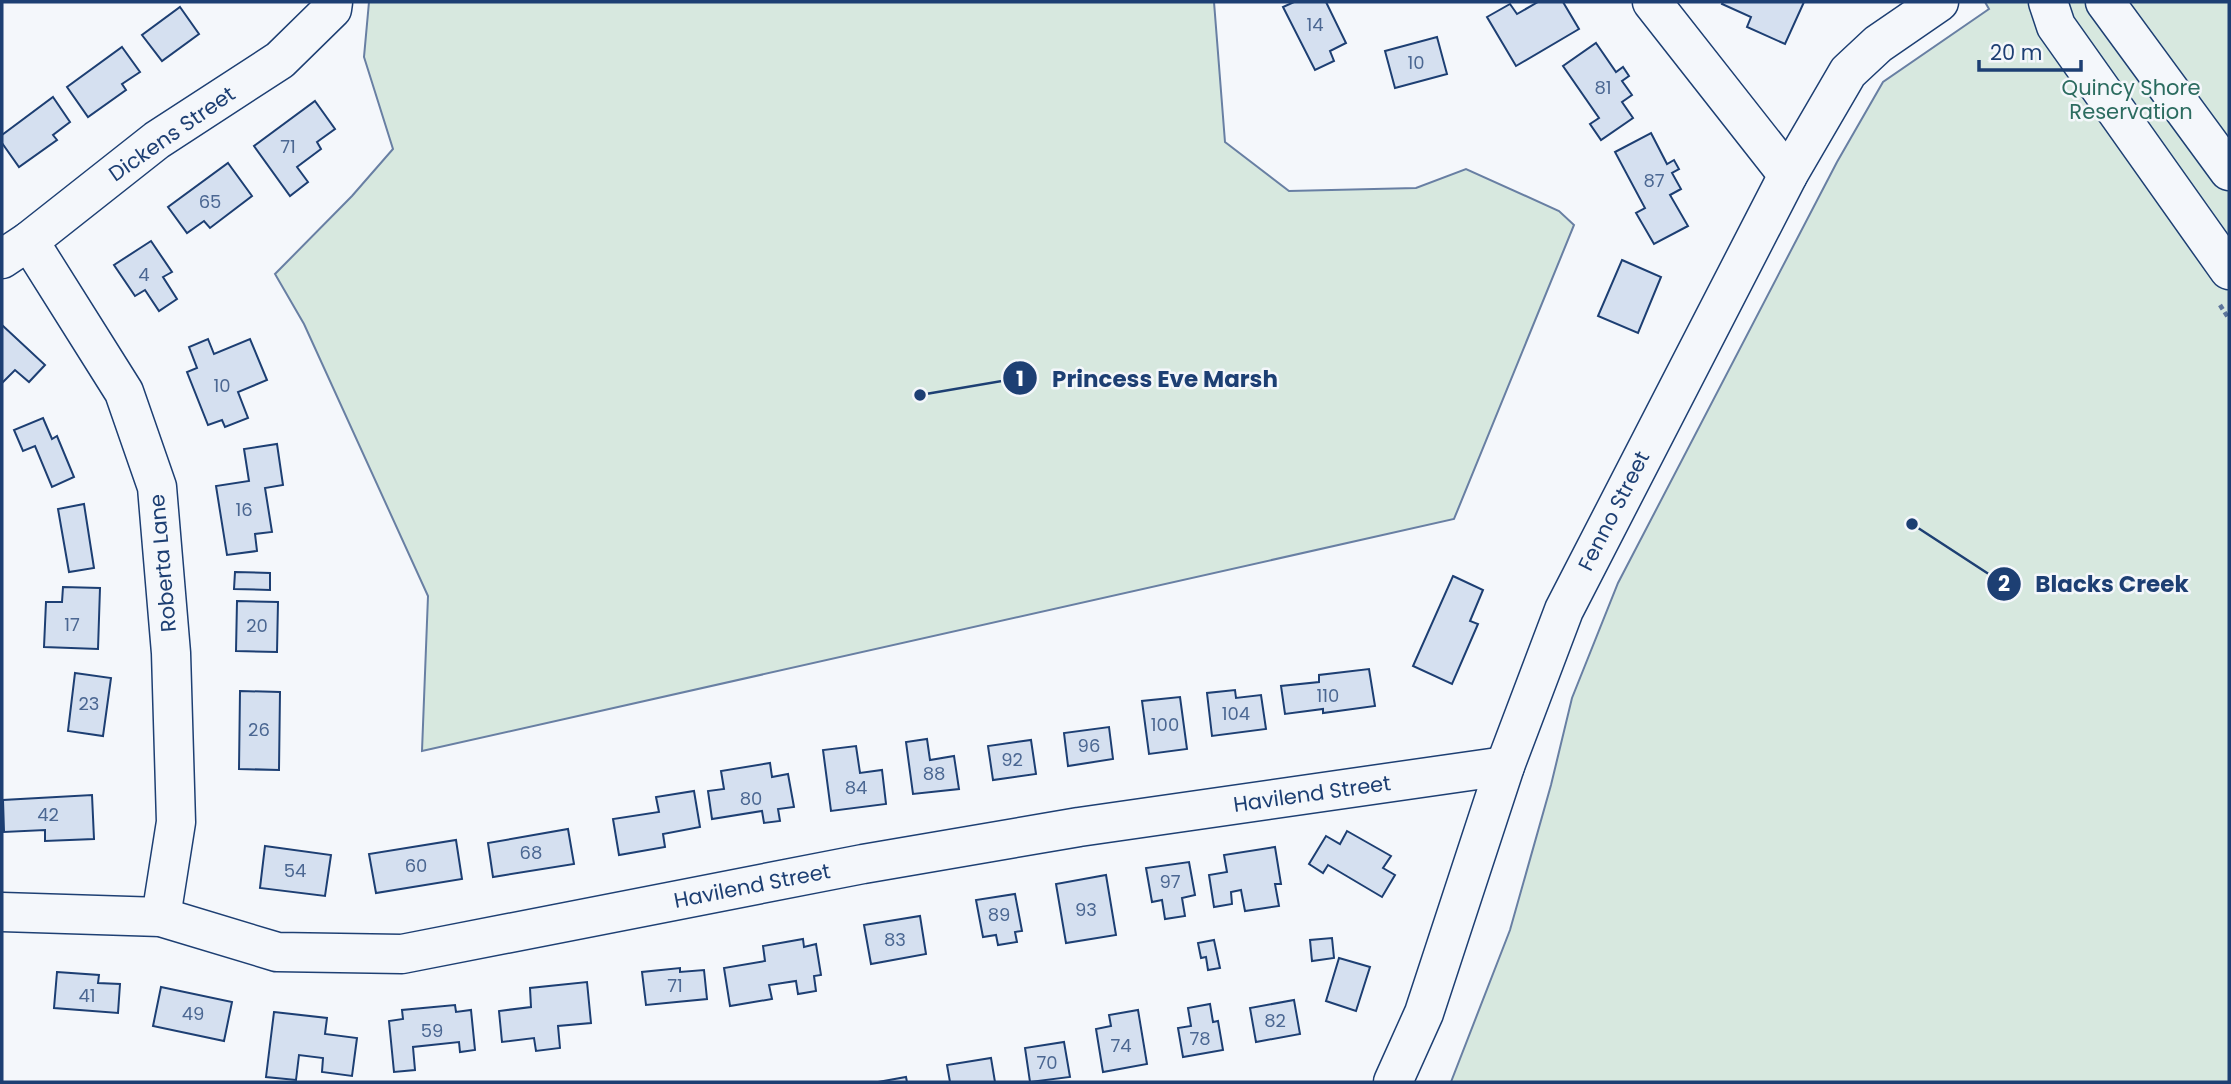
<svg xmlns="http://www.w3.org/2000/svg" width="2231" height="1084" viewBox="0 0 2231 1084" font-family="Poppins,sans-serif">
<style>
.green{fill:#d7e8df;stroke:#687fa3;stroke-width:2}
.building{fill:#d5e0f0;stroke:#1d3f73;stroke-width:2}
.lines{fill:none;stroke-linecap:round;stroke-linejoin:round}
.minor-casing{stroke:#1d3f73;stroke-width:41}
.major-casing{stroke:#1d3f73;stroke-width:41}
.path{stroke:#5e769c;stroke-width:4.5;stroke-dasharray:5 3.5;stroke-linecap:butt}
.minor{stroke:#f4f7fb;stroke-width:38}
.major{stroke:#f4f7fb;stroke-width:38}
.labels{text-anchor:middle;stroke-width:5;stroke-linejoin:round;paint-order:stroke}
.number-label{font-size:18px;fill:#4b6792}
.park-label{font-size:21px;fill:#2c6c60;stroke:#f4f7fb}
.street-label{font-size:21px;fill:#1d3f73;stroke:#f4f7fb}
.leader{fill:none;stroke:#1d3f73;stroke-width:2.5}
.callout-dot{fill:#1d3f73;stroke:#f4f7fb;stroke-width:2.5}
.mark-label{font-size:21px;text-anchor:middle;font-weight:bold;fill:#fff}
.callout-label{font-size:23px;text-anchor:middle;font-weight:bold;fill:#1d3f73;stroke:#f4f7fb;stroke-width:5;stroke-linejoin:round;paint-order:stroke}
</style>
<rect width="100%" height="100%" fill="#f4f7fb"/>
<g class="green">
<path d="M369,2H1214L1225,142L1289,191L1416,188L1466,169L1559,211L1574,225L1454,519L422,751L428,596L304,324L275,274L352,196L393,149L364,57Z"/>
<path d="M1985,2H2229V1082H1451L1510,930L1551,785L1572,698L1618,583L1837,162L1883,82L1989,9Z"/>
</g>
<g class="building">
<path d="M1294,2H1326L1346,43L1330,51L1334,61L1315,70L1283,7Z"/>
<path d="M1538,2H1563L1579,29L1516,66L1487,17L1510,4L1517,14Z"/>
<path d="M1723,2H1804L1785,44L1747,27L1751,17L1722,4Z"/>
<path d="M180,7L199,34L162,61L142,35Z"/>
<path d="M1437,37L1447,74L1395,88L1385,51Z"/>
<path d="M1596,43L1616,72L1623,67L1629,76L1622,81L1632,95L1622,102L1633,118L1601,140L1590,124L1599,118L1563,66Z"/>
<path d="M122,47L140,72L122,84L126,90L88,117L67,87Z"/>
<path d="M53,97L70,122L53,135L57,140L19,167L2,143V135Z"/>
<path d="M315,101L335,129L317,142L321,149L297,167L308,182L290,196L254,146Z"/>
<path d="M1651,133L1667,164L1674,160L1679,169L1672,173L1681,189L1670,195L1688,226L1654,244L1636,213L1645,208L1615,152Z"/>
<path d="M228,163L252,196L210,228L204,221L187,233L168,207Z"/>
<path d="M151,241L172,272L163,277L177,299L159,311L145,290L135,296L114,265Z"/>
<path d="M1622,260L1661,277L1638,333L1598,316Z"/>
<path d="M2,325L45,365L29,382L15,370L2,383Z"/>
<path d="M208,339L214,354L250,339L267,380L238,392L248,418L225,427L222,420L208,425L187,372L197,368L189,347Z"/>
<path d="M43,418L52,439L57,436L74,477L52,487L35,446L23,451L14,430Z"/>
<path d="M277,444L283,485L265,488L272,532L255,534L257,551L227,555L216,486L249,481L244,449Z"/>
<path d="M84,504L94,568L69,572L58,509Z"/>
<path d="M235,572L270,573V590L234,589Z"/>
<path d="M1453,576L1483,590L1470,621L1478,624L1452,684L1413,666Z"/>
<path d="M63,587L100,588L98,649L44,647L46,602H62Z"/>
<path d="M237,601L278,602L277,652L236,651Z"/>
<path d="M1369,669L1375,706L1323,713V709L1285,714L1281,686L1319,682V675Z"/>
<path d="M75,673L111,678L103,736L68,731Z"/>
<path d="M1235,690L1236,698L1261,695L1266,729L1212,736L1207,693Z"/>
<path d="M240,691L280,692L279,770L239,769Z"/>
<path d="M1180,697L1187,749L1149,754L1142,701Z"/>
<path d="M1109,727L1113,759L1068,766L1064,733Z"/>
<path d="M927,739L930,760L954,756L959,789L913,794L906,742Z"/>
<path d="M1031,740L1036,774L993,780L988,746Z"/>
<path d="M856,746L860,773L882,770L886,804L831,811L823,750Z"/>
<path d="M770,763L772,777L788,774L794,807L778,809L780,821L764,823L762,811L712,819L708,791L724,789L721,771Z"/>
<path d="M694,791L700,827L663,834L665,847L619,855L613,819L659,812L656,797Z"/>
<path d="M92,795L94,839L45,841V830L4,832L3,800Z"/>
<path d="M568,829L574,864L493,877L488,843Z"/>
<path d="M1347,831L1391,856L1383,868L1395,875L1382,897L1328,865L1323,873L1309,864L1326,836L1340,844Z"/>
<path d="M456,840L462,879L376,893L369,854Z"/>
<path d="M265,846L331,855L325,896L260,888Z"/>
<path d="M1275,847L1281,884H1275L1279,906L1245,911L1241,890L1231,892L1232,904L1214,907L1209,875L1227,872L1224,855Z"/>
<path d="M1189,862L1195,895L1182,898L1185,916L1165,919L1162,900L1152,902L1146,868Z"/>
<path d="M1106,875L1116,935L1066,943L1056,884Z"/>
<path d="M1015,894L1022,931L1015,932L1017,942L998,945L996,935L983,937L976,900Z"/>
<path d="M920,916L926,954L871,964L864,925Z"/>
<path d="M1332,938L1334,958L1312,961L1310,940Z"/>
<path d="M803,939L804,947L816,944L821,975L814,976L816,991L798,994L796,981L769,985L772,999L730,1006L724,968L765,961L763,946Z"/>
<path d="M1214,940L1220,968L1208,970L1206,957L1201,958L1198,943Z"/>
<path d="M1339,958L1370,967L1356,1011L1326,1001Z"/>
<path d="M680,968V972L704,970L707,999L646,1005L642,972Z"/>
<path d="M57,972L99,975L98,983L120,984L118,1013L54,1008Z"/>
<path d="M587,982L591,1023L558,1026L560,1048L536,1051L534,1038L502,1042L499,1011L531,1007L530,988Z"/>
<path d="M161,987L232,1002L224,1041L153,1026Z"/>
<path d="M1294,1000L1300,1034L1256,1042L1250,1008Z"/>
<path d="M1210,1004L1213,1022L1218,1021L1223,1050L1183,1057L1178,1028L1191,1026L1188,1008Z"/>
<path d="M455,1005L456,1012L471,1010L475,1050L460,1052L459,1042L413,1047L415,1070L394,1072L389,1021L403,1019L402,1010Z"/>
<path d="M1138,1010L1147,1064L1103,1072L1096,1029L1111,1026L1109,1015Z"/>
<path d="M274,1012L327,1018L325,1034L357,1038L352,1076L322,1072L323,1058L299,1055L296,1080L266,1077Z"/>
<path d="M1064,1042L1070,1077L1030,1082L1025,1048Z"/>
<path d="M991,1058L995,1082H950L947,1065Z"/>
<path d="M906,1077L907,1082H878Z"/>
</g>
<g class="lines">
<defs>
<g id="minor">
<path d="M1652,2L1788,175"/>
<path d="M29,241L124,392L157,487L171,653L176,822L161,917"/>
<path d="M2,259L29,241L157,140L280,60L332,9L333,2"/>
<path d="M2,912L161,917L277,952L402,954L863,864L1079,827L1505,766"/>
<path d="M1393,1082L1424,1013L1505,766L1564,610L1788,175L1848,72L1878,44L1939,2"/>
</g>
<g id="major">
<path d="M2048,2L2056,26L2229,270"/>
<path d="M2105,2L2229,171"/>
</g>
</defs>
<use href="#minor" class="minor-casing"/>
<use href="#major" class="major-casing"/>
<path class="path" d="M2220,305L2229,319"/>
<use href="#minor" class="minor"/>
<use href="#major" class="major"/>
</g>
<g class="labels">
<g class="number-label">
<text x="1315" y="31">14</text>
<text x="1416" y="69">10</text>
<text x="1603" y="94">81</text>
<text x="288" y="153">71</text>
<text x="1654" y="187">87</text>
<text x="210" y="208">65</text>
<text x="144" y="281">4</text>
<text x="222" y="392">10</text>
<text x="244" y="516">16</text>
<text x="72" y="631">17</text>
<text x="257" y="632">20</text>
<text x="1328" y="702">110</text>
<text x="89" y="710">23</text>
<text x="1236" y="720">104</text>
<text x="1165" y="731">100</text>
<text x="259" y="736">26</text>
<text x="1089" y="752">96</text>
<text x="1012" y="766">92</text>
<text x="934" y="780">88</text>
<text x="856" y="794">84</text>
<text x="751" y="805">80</text>
<text x="48" y="821">42</text>
<text x="531" y="859">68</text>
<text x="416" y="872">60</text>
<text x="295" y="877">54</text>
<text x="1170" y="888">97</text>
<text x="1086" y="916">93</text>
<text x="999" y="921">89</text>
<text x="895" y="946">83</text>
<text x="675" y="992">71</text>
<text x="87" y="1002">41</text>
<text x="193" y="1020">49</text>
<text x="1275" y="1027">82</text>
<text x="432" y="1037">59</text>
<text x="1200" y="1045">78</text>
<text x="1121" y="1052">74</text>
<text x="1047" y="1069">70</text>
</g>
<g class="park-label">
<text x="2131" y="95">Quincy Shore<tspan x="2131" dy="24">Reservation</tspan></text>
</g>
<g class="street-label">
<text transform="translate(172 134) rotate(-35)" y="7">Dickens Street</text>
<text transform="translate(1614 511) rotate(-63)" y="7">Fenno Street</text>
<text transform="translate(163 563) rotate(-95)" y="7">Roberta Lane</text>
<text transform="translate(1312 794) rotate(-8)" y="7">Havilend Street</text>
<text transform="translate(752 886) rotate(-11)" y="7">Havilend Street</text>
</g>
</g>
<path class="leader" d="M920 395L1020 378M1912 524L2004 584"/>
<g class="callout-dot">
<circle cx="920" cy="395" r="7"/>
<circle cx="1912" cy="524" r="7"/>
<circle cx="1020" cy="378" r="18"/>
<circle cx="2004" cy="584" r="18"/>
</g>
<g class="mark-label">
<text x="1020" y="386">1</text>
<text x="2004" y="591">2</text>
</g>
<g class="callout-label">
<text x="1165" y="387">Princess Eve Marsh</text>
<text x="2112" y="592">Blacks Creek</text>
</g>
<rect width="2231" height="1084" fill="none" stroke="#1d3f73" stroke-width="7"/>
<path d="M1979 60v10h102v-10" fill="none" stroke="#1d3f73" stroke-width="3.5"/>
<text x="1990" y="60" font-size="21" fill="#1d3f73" stroke="#f4f7fb" stroke-width="5" paint-order="stroke">20 m</text>
</svg>
